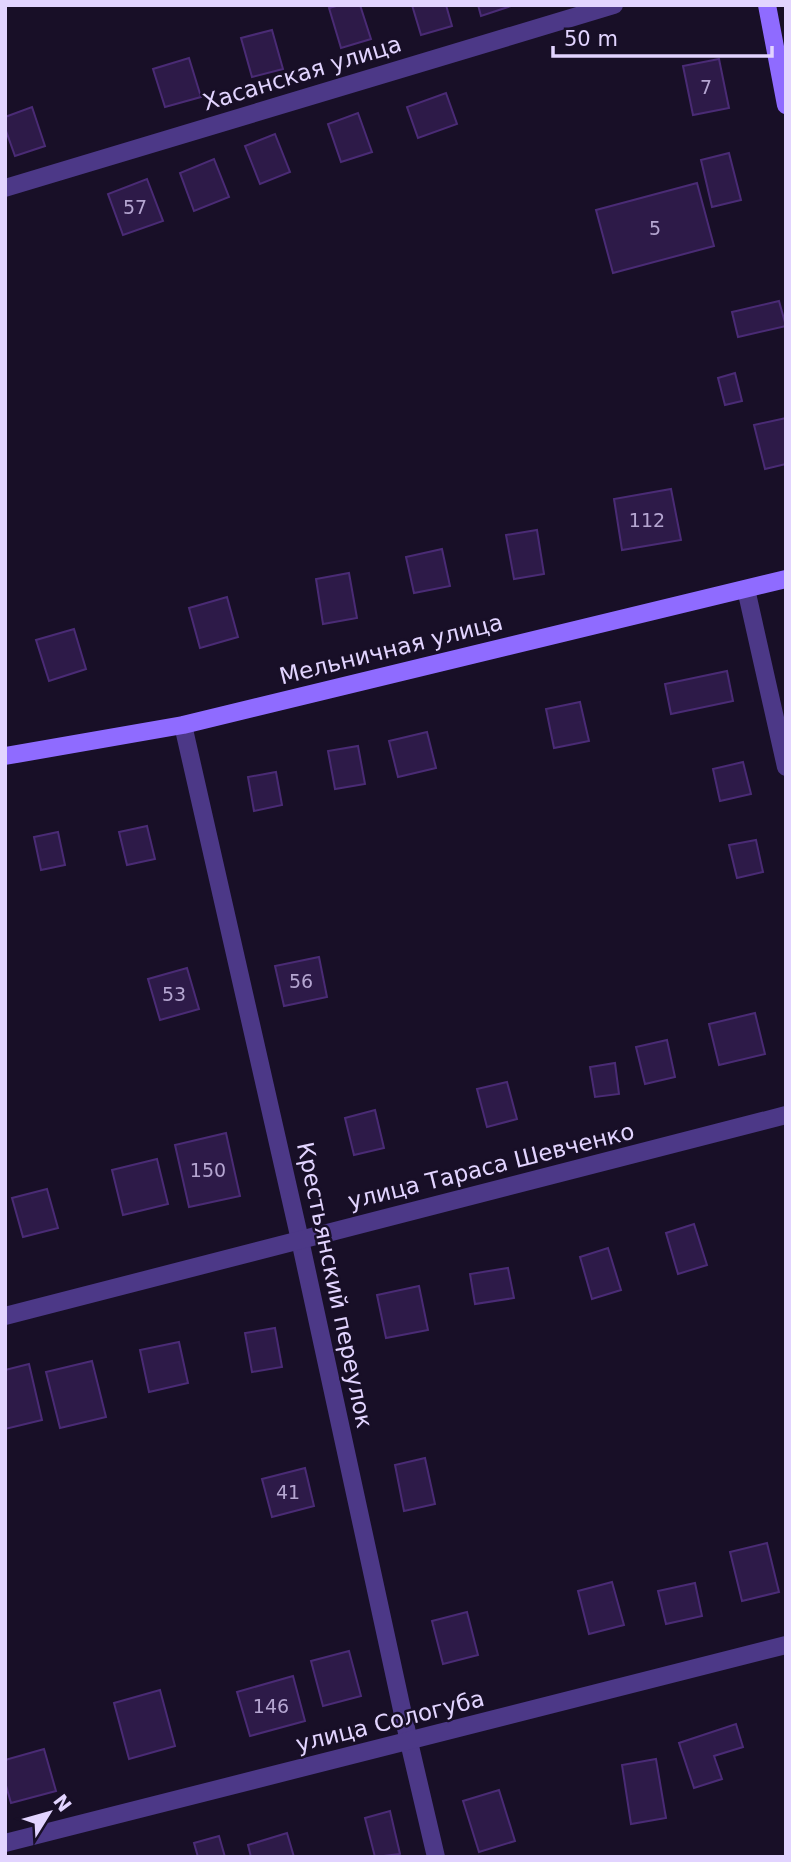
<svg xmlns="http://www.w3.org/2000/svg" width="791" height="1862" viewBox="0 0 791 1862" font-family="'DejaVu Sans',sans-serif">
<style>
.building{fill:#2d1a48;stroke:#4a2b75;stroke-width:2}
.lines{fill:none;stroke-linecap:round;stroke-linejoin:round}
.street{stroke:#4c3887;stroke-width:18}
.secondary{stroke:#8f6bff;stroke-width:18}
.labels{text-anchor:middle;stroke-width:5;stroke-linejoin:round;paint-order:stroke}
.number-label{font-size:19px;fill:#b5a6d1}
.street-label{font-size:23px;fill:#e2d4ff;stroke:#180f27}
</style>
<rect width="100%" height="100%" fill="#180f27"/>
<g class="building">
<path d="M340,5H360L371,39L341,48L329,8Z"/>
<path d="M412,5H446L452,26L421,35Z"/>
<path d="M478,5H511V6L481,16Z"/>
<path d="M272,30L283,69L252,77L241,38Z"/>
<path d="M189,58L201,97L165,107L153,69Z"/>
<path d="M719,59L729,108L693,115L683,66Z"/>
<path d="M446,93L457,124L418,138L407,107Z"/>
<path d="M32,107L45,146L15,156L5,128V117Z"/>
<path d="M358,113L372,152L341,162L328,124Z"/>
<path d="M275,134L290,172L260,184L245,146Z"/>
<path d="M729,153L741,200L712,207L701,160Z"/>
<path d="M214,159L229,197L194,211L180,173Z"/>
<path d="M147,179L163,221L123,235L108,194Z"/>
<path d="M697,183L714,246L613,273L596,210Z"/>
<path d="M779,301L786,326L738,337L732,312Z"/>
<path d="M735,373L742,401L725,405L718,378Z"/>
<path d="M786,418V464L765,469L754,425Z"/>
<path d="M671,489L681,540L622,550L614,499Z"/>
<path d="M537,530L544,574L514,579L506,535Z"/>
<path d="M442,549L450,586L414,593L406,557Z"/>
<path d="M349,573L357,618L323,624L316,579Z"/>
<path d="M227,597L238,637L200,648L189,608Z"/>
<path d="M74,629L86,669L49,681L36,640Z"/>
<path d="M727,671L733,701L671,714L665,684Z"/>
<path d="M580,702L589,741L554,748L546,709Z"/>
<path d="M427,732L436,768L398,777L389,741Z"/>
<path d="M358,746L365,784L335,789L328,751Z"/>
<path d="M743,762L751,794L720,801L713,769Z"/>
<path d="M276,772L282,805L254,811L248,777Z"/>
<path d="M147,826L155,859L127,865L119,832Z"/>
<path d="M58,832L65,865L41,870L34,837Z"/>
<path d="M756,840L763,872L737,878L729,845Z"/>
<path d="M319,957L327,997L284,1006L275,966Z"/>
<path d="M187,968L199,1009L160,1020L148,979Z"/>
<path d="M755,1013L765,1054L719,1065L709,1024Z"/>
<path d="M667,1040L675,1077L645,1084L636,1047Z"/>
<path d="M615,1063L619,1094L595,1097L590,1067Z"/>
<path d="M507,1082L517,1119L487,1127L477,1089Z"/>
<path d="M375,1110L384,1148L354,1155L345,1118Z"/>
<path d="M226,1133L240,1196L189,1207L175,1145Z"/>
<path d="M157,1159L168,1204L123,1215L112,1170Z"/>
<path d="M47,1189L58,1228L23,1237L12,1198Z"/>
<path d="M694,1224L707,1265L678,1274L666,1233Z"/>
<path d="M608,1248L621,1290L592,1299L580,1257Z"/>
<path d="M508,1268L514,1298L475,1304L470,1274Z"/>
<path d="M419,1286L428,1330L386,1338L377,1295Z"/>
<path d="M275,1328L282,1367L252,1372L245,1333Z"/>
<path d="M179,1342L188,1383L149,1392L140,1350Z"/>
<path d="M92,1361L106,1417L60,1428L46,1372Z"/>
<path d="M29,1364L42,1420L5,1429V1370Z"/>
<path d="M425,1458L435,1504L404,1511L395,1465Z"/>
<path d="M305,1468L314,1506L272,1517L262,1479Z"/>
<path d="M767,1543L779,1592L742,1601L730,1552Z"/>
<path d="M612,1582L624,1625L589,1634L578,1591Z"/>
<path d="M695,1583L702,1616L666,1624L658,1591Z"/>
<path d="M467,1612L478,1655L443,1664L432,1621Z"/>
<path d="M349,1651L361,1696L323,1706L311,1661Z"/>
<path d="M293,1676L305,1721L250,1736L237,1692Z"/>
<path d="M160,1690L175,1746L129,1759L114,1703Z"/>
<path d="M736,1724L743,1747L714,1756L722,1779L694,1788L679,1743Z"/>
<path d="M44,1749L56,1791L11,1803L5,1782V1760Z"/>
<path d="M656,1759L666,1818L631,1824L622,1765Z"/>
<path d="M499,1790L515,1841L479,1852L463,1801Z"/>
<path d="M390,1811L400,1854L375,1857L365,1818Z"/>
<path d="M287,1833L294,1857H251L248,1845Z"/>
<path d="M219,1836L225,1857H198L194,1843Z"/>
</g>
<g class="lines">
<g class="street">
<path d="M5,188L614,5"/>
<path d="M746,589L786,767"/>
<path d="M183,725L300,1240L409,1742L436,1857"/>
<path d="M5,1316L786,1115"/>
<path d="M5,1843L786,1645"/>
</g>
<g class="secondary">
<path d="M767,5L786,105"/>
<path d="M5,756L183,725L786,579"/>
</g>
</g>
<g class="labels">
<g class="number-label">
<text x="706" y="94">7</text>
<text x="135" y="214">57</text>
<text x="655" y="235">5</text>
<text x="647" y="527">112</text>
<text x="301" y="988">56</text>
<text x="174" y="1001">53</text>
<text x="208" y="1177">150</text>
<text x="288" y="1499">41</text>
<text x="271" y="1713">146</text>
</g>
<g class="street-label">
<text transform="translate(302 73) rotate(-17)" y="8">Хасанская улица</text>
<text transform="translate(391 649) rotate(-14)" y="8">Мельничная улица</text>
<text transform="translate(491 1166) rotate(-14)" y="8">улица Тараса Шевченко</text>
<text transform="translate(335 1285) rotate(78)" y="8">Крестьянский переулок</text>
<text transform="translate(390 1721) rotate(-14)" y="8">улица Сологуба</text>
</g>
</g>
<rect width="791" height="1862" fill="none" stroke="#e2d4ff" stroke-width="14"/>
<g transform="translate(49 1813) rotate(53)" stroke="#180f27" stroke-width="5" paint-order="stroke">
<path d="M0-5L12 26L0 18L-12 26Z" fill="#e2d4ff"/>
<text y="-10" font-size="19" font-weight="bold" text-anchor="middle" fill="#e2d4ff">N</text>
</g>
<path d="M553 46v10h219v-10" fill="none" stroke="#e2d4ff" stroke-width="3.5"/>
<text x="564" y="46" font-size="21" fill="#e2d4ff" stroke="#180f27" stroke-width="5" paint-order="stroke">50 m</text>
</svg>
